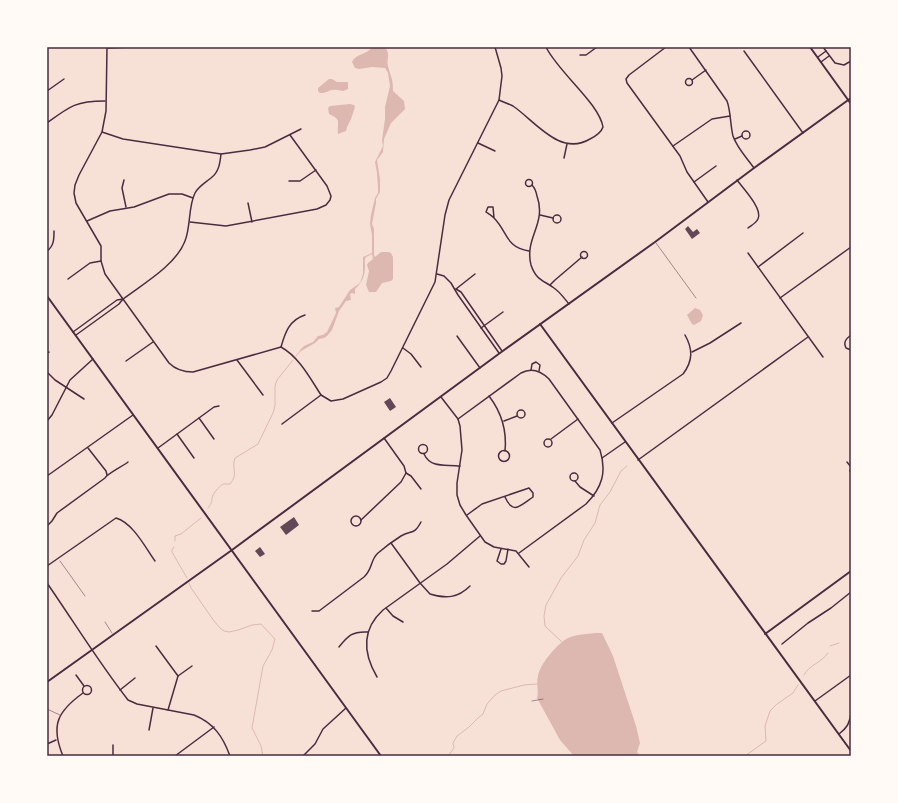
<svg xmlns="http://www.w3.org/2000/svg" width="898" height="803" viewBox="0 0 898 803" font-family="'Public Sans',sans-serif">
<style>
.water{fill:#dcb8b0}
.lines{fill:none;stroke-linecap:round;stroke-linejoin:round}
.stream{stroke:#dcb8b0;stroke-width:1}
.building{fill:#644757}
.path{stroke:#4a2c40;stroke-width:0.5}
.service{stroke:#4a2c40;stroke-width:0.5}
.minor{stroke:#4a2c40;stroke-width:1.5}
.tertiary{stroke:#4a2c40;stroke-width:2}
.secondary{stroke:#4a2c40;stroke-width:2}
.neatline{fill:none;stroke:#4a2c40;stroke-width:1.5}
</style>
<rect width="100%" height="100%" fill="#f7e1d7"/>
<g class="water">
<path d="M372,47H385C391,55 386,58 388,66C391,78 393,78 393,91L404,101L405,109L391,123L384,139L383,152L377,160L380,179V192L376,199V203L372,224L374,229V255L375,257L381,252H388L391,253L393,257V279L391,281L382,283L376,292H369L366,285L369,271L367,265L368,263L373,259L372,254L366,257C364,260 365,262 365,266C365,277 362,282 355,289V294L352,293L350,294L351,300L346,301L339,311L332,330L327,336L324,338L319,339L315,343L301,351L300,350L304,346L313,342L318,336L323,335L327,332L336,313L335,308L339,307L350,290L360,283L363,274V257L372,253V235L370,224L371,215L375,198L378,193V187L377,173L375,162L383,146L382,140L385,119V107L390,86L388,73L385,68L372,67L359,69L355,68L352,62C356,53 367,55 372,47Z"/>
<path d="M329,79H332L337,82H348V89L343,91C327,87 331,93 320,93L318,91V88Z"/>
<path d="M350,104L354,105L355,107L351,119L347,127L346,131L338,134C337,121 342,120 329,114L328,108L330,106Z"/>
<path d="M695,308L700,310L703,315L701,321L694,325L692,324L687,315Z"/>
<path d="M596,633H602L613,656L636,726L640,743L637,752L640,756H574L560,740L537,698C539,692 536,684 538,676C540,664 557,644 568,638C576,634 588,634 596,633Z"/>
</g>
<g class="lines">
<g class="stream">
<path d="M296,356L301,350"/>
<path d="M208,508C213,502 211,501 213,495C215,491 220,486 223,484H230C239,474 231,469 235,458L258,444L273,413L275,406V386L277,380L293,360"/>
<path d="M175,541V536L181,534L201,518"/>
<path d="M174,547L172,550V552L187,578"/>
<path d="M189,583L191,588L214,621L220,628L224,631L229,632L238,630L252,625L261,624L275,639L272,650L263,666L252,728L261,746L263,756"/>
<path d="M562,642L545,626L544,616L546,605L561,578L578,556L584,540L595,523L600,505L610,492L621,471L627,466"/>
<path d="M830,646L839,643"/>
<path d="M804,675C809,665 821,663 828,653"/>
<path d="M448,756L454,748L453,743L457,736L469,727L478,718L483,714L487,704L495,695L501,691L524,685L537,684"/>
<path d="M745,756L766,741L765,726L770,711L777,704L793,693L798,685"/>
</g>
</g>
<g class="building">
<path d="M688,226L693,232L697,229L700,233L692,239L685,229Z"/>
<path d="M390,398L396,407L390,411L384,402Z"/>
<path d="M294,517L299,525L286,535L280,527Z"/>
<path d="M260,547L265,554L260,557L255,551Z"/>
</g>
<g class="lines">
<g class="path">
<path d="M60,561L85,596"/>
<path d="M532,701L543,699"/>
</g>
<g class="service">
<path d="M656,243L696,298"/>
<path d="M105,622L112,633"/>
<path d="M47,709L60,715"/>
</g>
<g class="minor">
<path d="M107,47L106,111L102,132L79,175L75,185L74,193L76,203L101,246V261L105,274L169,363C176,370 183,372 193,372L281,347"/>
<path d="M666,47L629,75L626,79L627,83L680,156L687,172L708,202"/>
<path d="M689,47L727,101C731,112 730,124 733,136C737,148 747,158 754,168"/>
<path d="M823,47L835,63L844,65L851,61"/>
<path d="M108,48L129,47"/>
<path d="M744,51L803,133"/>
<path d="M580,55H586L597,47"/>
<path d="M818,57L826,51"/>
<path d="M821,62L829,56"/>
<circle cx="689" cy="82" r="3.5"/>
<path d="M692,80L706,70"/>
<path d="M47,91L64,79"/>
<path d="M499,100C503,102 509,104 513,106C535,121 560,157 590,139C596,136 601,133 603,127C599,103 558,72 546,47"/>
<path d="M47,123C70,106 76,101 105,101"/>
<circle cx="746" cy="135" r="4"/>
<path d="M102,132L123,139L221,154L250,150L265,147L301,129"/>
<path d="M735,139L742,136"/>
<path d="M478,143L495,151"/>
<path d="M673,146L712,119L730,116"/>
<path d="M564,158L567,144"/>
<circle cx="529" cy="183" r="3.5"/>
<path d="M124,180L122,188L126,207"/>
<path d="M737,180C743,188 763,209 758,219C756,223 752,225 748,228"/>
<path d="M289,181H300L316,170"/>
<path d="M694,182L716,166"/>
<path d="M532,185C535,188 536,191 537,196C547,224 524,238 531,265C536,280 543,280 554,288C560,292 564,298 569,304"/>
<path d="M248,203L252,222"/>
<path d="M540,215L553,218"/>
<circle cx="557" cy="219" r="4"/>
<path d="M494,218L493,207H488L486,212C489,214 491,215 494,218C508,232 505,247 529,251"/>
<path d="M87,221L110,211L134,207L169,194H182L193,198"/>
<path d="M190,222L226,226L317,209L326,205L330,200L331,196L327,186L290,135"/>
<path d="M47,251C54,246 54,239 54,231"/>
<circle cx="584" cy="255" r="3.5"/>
<path d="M748,253L823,357"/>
<path d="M758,267L803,233"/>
<path d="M437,274L444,276L451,283L458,295L499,353"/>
<path d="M68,279L90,263L101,261"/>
<path d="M550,285L555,280L582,257"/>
<path d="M456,289L461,292L502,351"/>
<path d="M456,289L475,274"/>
<path d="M780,298L851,247"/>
<path d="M481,328L503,312"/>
<path d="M73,332L117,300L123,299"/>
<path d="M76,335L119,304L123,299C143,284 176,265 185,241C191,226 188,207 195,193C199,186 205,183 211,178C219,172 220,163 221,154"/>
<path d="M851,335C846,339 843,342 846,348L851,350"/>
<path d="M457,336L480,368"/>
<path d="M281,347C299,357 310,378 321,395"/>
<path d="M281,347C285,333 289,320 305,315"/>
<path d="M403,348L411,354L421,367"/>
<path d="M692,352L710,343L741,323"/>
<path d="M47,353L49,352"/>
<path d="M237,360L263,395"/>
<path d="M126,361L153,342"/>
<path d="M531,370L532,364L536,362L540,365L539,371"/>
<path d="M47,372L55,380L84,399"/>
<path d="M489,396C502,413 507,431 505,451"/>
<path d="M441,397L458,419L460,426L462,450L457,483V495L460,505L466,515L485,542L494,547L516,551L529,567"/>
<circle cx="521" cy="414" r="4"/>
<path d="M199,418L214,439"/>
<path d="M458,419L521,373C532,367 541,371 549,379L600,450C607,472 602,488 586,504L519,553"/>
<path d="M47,421L52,415L70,380L93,359"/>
<path d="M504,421L517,416"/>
<path d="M612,423L683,374C693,361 693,349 685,335"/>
<path d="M282,424L321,395L331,401L343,399L381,382L387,378L391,371L435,282L445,215L449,200L499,100L502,76L501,68L495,47"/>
<path d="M177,434L194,458"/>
<path d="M384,438L404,466L406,473L411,476L421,489"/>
<circle cx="548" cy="443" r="4"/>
<path d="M551,439L578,419"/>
<circle cx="423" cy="449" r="4.5"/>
<path d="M88,448L106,471L107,475"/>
<path d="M158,448L214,407L219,406"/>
<circle cx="504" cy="456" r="5.5"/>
<path d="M424,454C431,469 446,464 460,466"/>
<path d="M602,458L625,442"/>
<path d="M638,460L808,337"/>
<path d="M847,462L851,467L850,471L851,473"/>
<circle cx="574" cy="477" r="4"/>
<path d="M47,476L133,415"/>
<path d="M575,481L580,487L594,496"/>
<path d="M467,515L482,504L529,488L533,493V497C520,506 513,515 505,497"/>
<circle cx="356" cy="521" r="5"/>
<path d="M361,520L401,482L406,473"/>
<path d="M47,526L52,521L57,513L105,478C107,474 123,466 128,462"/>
<path d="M391,543L420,583L430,594C446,599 458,598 470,586"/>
<path d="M501,549L497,561L501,564H504L506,561L508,549"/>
<path d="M47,566L116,518C133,523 145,547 155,561"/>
<path d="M47,583C74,622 99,663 128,700L137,704L194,715C214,723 223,737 230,756"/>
<path d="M386,608L393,616L403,622"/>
<path d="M312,611H319L364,577C373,569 370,560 378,553C385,547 393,541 401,536C412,530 414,535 421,522"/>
<path d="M782,644L808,623L831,608L851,592"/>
<path d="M156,646L178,676"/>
<path d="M339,647C348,636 352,631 368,632"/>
<path d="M76,675L84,686"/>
<path d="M377,677C363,653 361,630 383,610L447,564L480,536"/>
<circle cx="87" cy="690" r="4.5"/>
<path d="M120,690L135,678"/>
<path d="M815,701L851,675"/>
<path d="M168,710L178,676L192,666"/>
<path d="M149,730L153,708"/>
<path d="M839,734C847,728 849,724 851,714"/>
<path d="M47,744L56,740"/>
<path d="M113,745V756"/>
<path d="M63,756C50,725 58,711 83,693"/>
<path d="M175,756L214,727"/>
<path d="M303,756L315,744L323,729L346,708"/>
</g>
<g class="tertiary">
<path d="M540,324L851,751"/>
<path d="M765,634L851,571"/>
</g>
<g class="secondary">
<path d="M810,47L851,104"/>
<path d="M47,296L381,756"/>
<path d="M47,682L232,550L500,353L655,242L754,168L851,98"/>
</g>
</g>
<rect width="898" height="803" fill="none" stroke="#fffaf5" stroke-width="96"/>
<rect x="48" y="48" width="802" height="707" class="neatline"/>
</svg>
